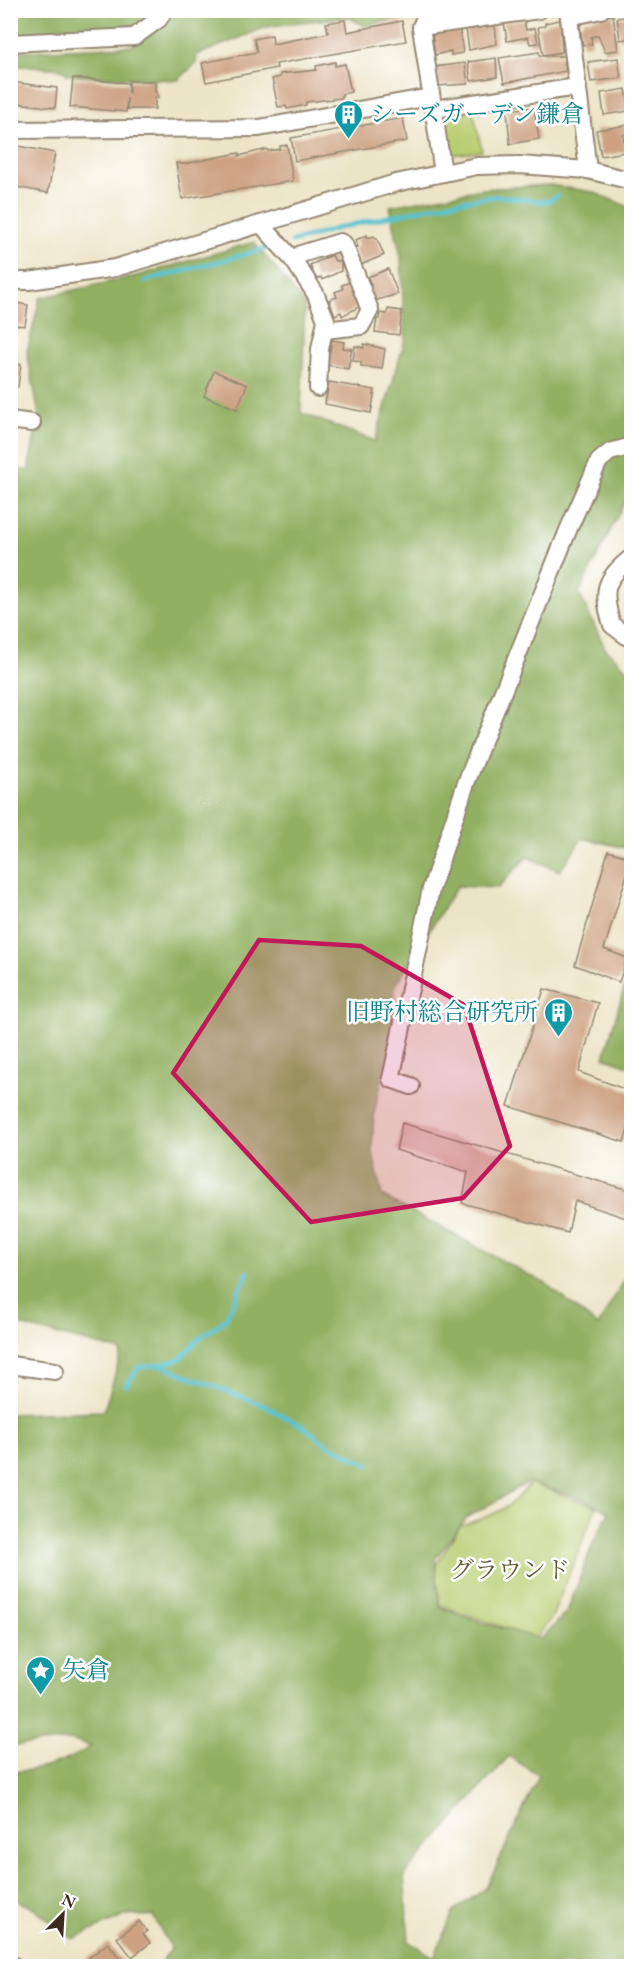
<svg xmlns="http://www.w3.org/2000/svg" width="642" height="1977" viewBox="0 0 642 1977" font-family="'EB Garamond','Noto Serif JP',serif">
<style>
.green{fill:#b8cc6f;stroke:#7a7b46;stroke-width:1.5}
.forest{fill:#92b062;stroke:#666d40;stroke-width:1.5;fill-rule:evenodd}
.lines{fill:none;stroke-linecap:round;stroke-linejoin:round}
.stream{stroke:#57c2d0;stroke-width:4.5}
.building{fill:#cda182}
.minor-casing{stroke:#948772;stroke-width:20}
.minor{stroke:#fff;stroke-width:16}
.marked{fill:#c2185b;fill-opacity:0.2;stroke:#c2185b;stroke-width:4.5;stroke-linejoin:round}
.labels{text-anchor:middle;stroke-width:5;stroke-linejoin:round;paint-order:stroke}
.culture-label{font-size:24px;fill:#0d838f;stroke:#fff;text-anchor:start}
.park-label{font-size:24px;fill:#605b36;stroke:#fff}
</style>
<rect width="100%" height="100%" fill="#fff"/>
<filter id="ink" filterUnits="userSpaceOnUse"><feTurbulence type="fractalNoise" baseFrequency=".0167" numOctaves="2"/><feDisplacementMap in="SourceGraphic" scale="12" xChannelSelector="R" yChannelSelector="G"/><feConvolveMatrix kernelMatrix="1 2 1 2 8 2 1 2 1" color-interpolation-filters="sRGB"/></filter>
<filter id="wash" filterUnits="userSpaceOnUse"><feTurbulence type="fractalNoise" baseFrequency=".008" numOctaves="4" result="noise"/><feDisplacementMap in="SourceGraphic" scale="24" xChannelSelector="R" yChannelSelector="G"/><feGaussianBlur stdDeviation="1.35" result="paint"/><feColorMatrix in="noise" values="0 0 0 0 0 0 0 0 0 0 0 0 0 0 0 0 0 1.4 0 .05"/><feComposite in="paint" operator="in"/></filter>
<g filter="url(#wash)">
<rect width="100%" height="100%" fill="#ece4c6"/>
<g class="green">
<path d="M473,110L482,151L445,156L440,120L444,114Z"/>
<path d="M530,1483L596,1507L552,1617L536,1639L440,1605L435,1567L460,1526C491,1516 511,1510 530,1483Z"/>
</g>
<g class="forest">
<path d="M10,11H155L132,31L11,37Z"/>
<path d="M172,11H422L416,21L398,19L364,26L349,17L292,23L267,27L197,55L196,63L178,80L76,76L67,74L62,69L11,65V52L131,46C148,37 163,27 172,11Z"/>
<path d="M550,185L593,192L631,208V489L579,593L605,648L631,673V849L582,838L560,871L527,857L498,888L457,886L395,986L391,1042L374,1113L372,1149L382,1196L546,1284L598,1326L631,1268V1966H159L171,1948L153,1916L127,1915L73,1939L34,1909L11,1897L10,1772C38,1771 69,1762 91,1746L70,1740L11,1746V1414L104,1411L122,1351L11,1323L10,468L28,471L39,415L27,352L40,298L140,275L254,242L305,305L301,413L375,441L405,340L401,257L390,206L483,189ZM528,1482L580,1498L609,1512L593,1543L567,1612L541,1639L483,1623L440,1607L435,1559L466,1518ZM509,1756L539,1776L486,1888L454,1911L434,1957L409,1942L404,1875Z"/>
<path d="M631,965V1067L604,1057Z"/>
</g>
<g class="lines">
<g class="stream">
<path d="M292,242L342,227L454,202L498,196L547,202L557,196"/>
<path d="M145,281L268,248"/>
<path d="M159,1365L265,1406L304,1427L325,1443L369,1465"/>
<path d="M126,1386L139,1367L159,1365L180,1359L201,1337L225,1320L248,1272"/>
</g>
</g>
<g id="blocks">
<g class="building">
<path d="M613,15L618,50L605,52L598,35L591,37L592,44L583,45L580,26L584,20Z"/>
<path d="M632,16V38L620,40L617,18Z"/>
<path d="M524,19L526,30L535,28L538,43L530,44L528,37L507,41L504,22Z"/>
<path d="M345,20L347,32L402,21L406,41L276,64L277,68L206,82L202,63L257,52L254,39L272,35L273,44L328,33L326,23Z"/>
<path d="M560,20L562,52L543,55L538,27L545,26V23Z"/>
<path d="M495,26L497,44L469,50L466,29Z"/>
<path d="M460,30L463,53L451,55V51L435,55L432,35Z"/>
<path d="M539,52L540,56H564L566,71L504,83L499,58Z"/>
<path d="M496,58L497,77L471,81L468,62Z"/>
<path d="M618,58L621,78L591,82L588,62Z"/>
<path d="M335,62V66L345,64L351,92L342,94V98L306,102V105L287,109L286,106L278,107L272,79L280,77V74L316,70V66Z"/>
<path d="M465,63L468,84L437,86L434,67Z"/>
<path d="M73,78L128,83L129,95V81H155V92H157L158,98H155V109H127V98L126,112L70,107Z"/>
<path d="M10,82L57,88L55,108L10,102Z"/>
<path d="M626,89L630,111L604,115L601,93Z"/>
<path d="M534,107L539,139L510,144L507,110Z"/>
<path d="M403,118L407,141L295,161L291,138Z"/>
<path d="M628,125L629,134L623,135L626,152L601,156L596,130Z"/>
<path d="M631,143H632V160L627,158Z"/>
<path d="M287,145L293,181L182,199L176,163L184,164L239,153V156L267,149L268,151L280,149V146Z"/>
<path d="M18,146L55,153L48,193L10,186V149Z"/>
<path d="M367,235L368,238L374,236L377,239L384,255L360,265L354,248L358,247L356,240Z"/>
<path d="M332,255L335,261H341V271L322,280L321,277L316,279L310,265Z"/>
<path d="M388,269L398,294L374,301L368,286L371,285L368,277Z"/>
<path d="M350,282L361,306L342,316L341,312L335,315L329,300L337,297L335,292L343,289L342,285Z"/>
<path d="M10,302L28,305L25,326L10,324Z"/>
<path d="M388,309L402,311L399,335L375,332L377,319H379L380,313L387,314Z"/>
<path d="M332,340L344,342L343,348L352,349L348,369L327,365Z"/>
<path d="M364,344L385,349L382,369L361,366V362L353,361L355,346L364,348Z"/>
<path d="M10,363L21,364L18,387L10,386Z"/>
<path d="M214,371L247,385L237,409L204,396Z"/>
<path d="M329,382L375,390L371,413L325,404Z"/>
<path d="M608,851L632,858L604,949L627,958L619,982L575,965Z"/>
<path d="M544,989L598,1003L579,1072L632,1092V1117L624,1142L508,1106Z"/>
<path d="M402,1123L632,1191V1220L575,1201L568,1233L462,1203L468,1172L396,1150Z"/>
<path d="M139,1921L147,1931L143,1934L150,1943L132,1957L117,1938Z"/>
<path d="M108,1943L126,1966H91L86,1960Z"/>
</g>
</g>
</g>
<g filter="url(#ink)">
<use href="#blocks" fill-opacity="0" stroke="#948772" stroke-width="1.5"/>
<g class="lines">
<defs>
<g id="minor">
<path d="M428,10L421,27L443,173"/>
<path d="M568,10L588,170"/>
<path d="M569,17L601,10"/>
<path d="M421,27L539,10"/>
<path d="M10,43L134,37L159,19L164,10"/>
<path d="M434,109L577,87"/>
<path d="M10,130L259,128L430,97"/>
<path d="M261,224L294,261L315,293L326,320L320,349L318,388"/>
<path d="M294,261L301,254L340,242L344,244L370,310L361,326L324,330"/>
<path d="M10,281H29L115,268L396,183L477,166L519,165L588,170L632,181"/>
<path d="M10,420L32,423"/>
<path d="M632,557C603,580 602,591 612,625L632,640"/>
<path d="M411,1086L391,1079L431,889L466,783L569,528L599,461L610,452L632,446"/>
<path d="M10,1365L55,1371"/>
<path d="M10,1964L14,1966"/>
</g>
</defs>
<use href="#minor" class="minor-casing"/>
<use href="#minor" class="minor"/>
</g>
</g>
<path class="marked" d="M259,940L361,946L464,1005L510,1146L463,1198L311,1222L173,1073Z"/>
<defs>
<symbol id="building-pin" viewBox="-11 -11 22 30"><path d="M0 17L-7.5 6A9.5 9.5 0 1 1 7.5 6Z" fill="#0f9aa8" stroke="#fff"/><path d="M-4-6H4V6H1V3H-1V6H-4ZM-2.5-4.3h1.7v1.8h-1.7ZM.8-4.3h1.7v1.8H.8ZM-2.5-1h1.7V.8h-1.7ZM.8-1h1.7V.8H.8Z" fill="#fff"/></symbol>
<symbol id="sight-pin" viewBox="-11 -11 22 30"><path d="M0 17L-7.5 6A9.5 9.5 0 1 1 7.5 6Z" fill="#0f9aa8" stroke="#fff"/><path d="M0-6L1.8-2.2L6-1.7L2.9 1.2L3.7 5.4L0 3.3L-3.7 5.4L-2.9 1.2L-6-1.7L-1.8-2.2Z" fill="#fff"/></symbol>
</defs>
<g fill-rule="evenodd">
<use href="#building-pin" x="332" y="98" width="33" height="45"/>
<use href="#building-pin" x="542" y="996" width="33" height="45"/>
<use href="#sight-pin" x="24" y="1654" width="33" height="45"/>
</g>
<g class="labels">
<g class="culture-label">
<text x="370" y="122">シーズガーデン鎌倉</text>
<text x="538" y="1020" text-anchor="end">旧野村総合研究所</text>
<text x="62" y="1678">矢倉</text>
</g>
<g class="park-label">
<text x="510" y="1578">グラウンド</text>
</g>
</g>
<rect width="642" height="1977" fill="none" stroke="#fff" stroke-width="36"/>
<g transform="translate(63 1914) rotate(24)" stroke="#ffffff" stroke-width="4.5" paint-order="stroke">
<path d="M0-4.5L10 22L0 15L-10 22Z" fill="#3b2a1e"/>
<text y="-9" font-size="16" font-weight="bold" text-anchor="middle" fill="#3b2a1e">N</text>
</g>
</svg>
